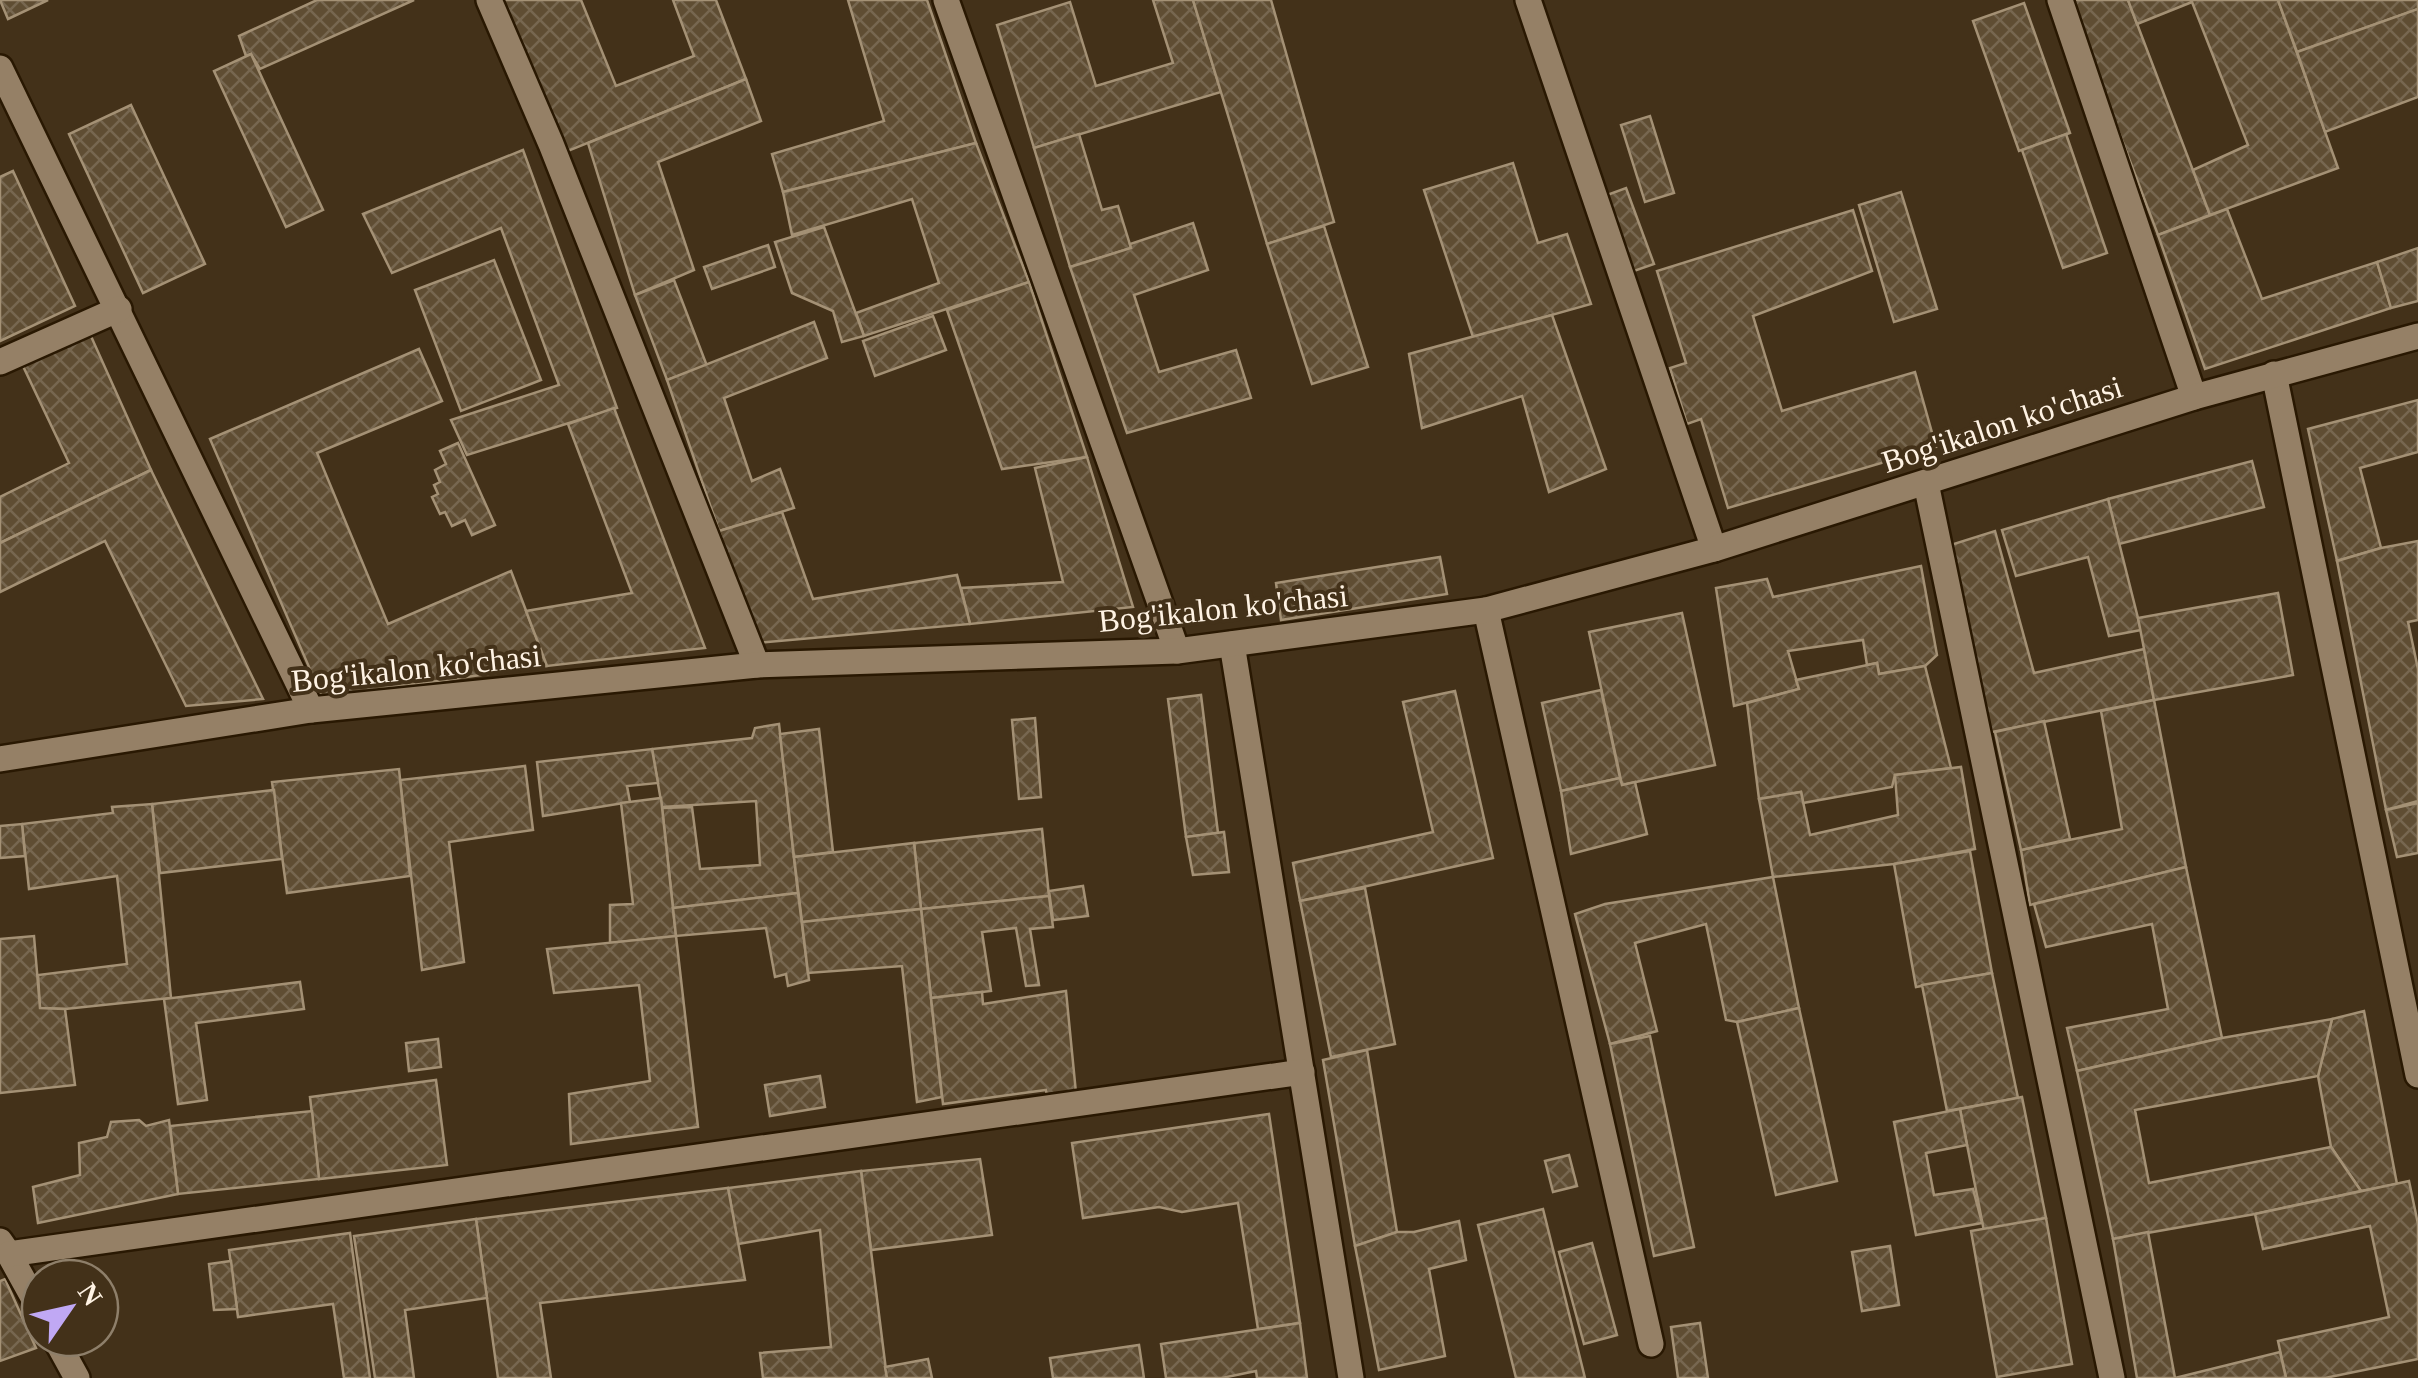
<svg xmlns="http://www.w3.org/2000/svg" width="2418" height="1378" viewBox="0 0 2418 1378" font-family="Georgia,serif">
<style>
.building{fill:url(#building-cross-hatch);stroke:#a49175;stroke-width:2.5}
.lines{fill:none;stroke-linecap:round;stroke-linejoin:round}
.minor-casing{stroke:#291802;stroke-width:30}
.minor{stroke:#958066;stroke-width:25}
.labels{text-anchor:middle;stroke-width:8;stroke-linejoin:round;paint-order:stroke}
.street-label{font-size:32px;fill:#fff3e4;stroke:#433119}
</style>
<defs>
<pattern id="building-cross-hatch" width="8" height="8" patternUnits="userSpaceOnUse" patternTransform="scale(2.5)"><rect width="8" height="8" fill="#5f4d33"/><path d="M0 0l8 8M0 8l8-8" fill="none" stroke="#776750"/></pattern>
</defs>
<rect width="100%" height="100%" fill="#433119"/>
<g class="building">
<path d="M0,0H48L8,19Z"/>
<path d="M317,0H414L260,69L251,54L246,56L239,36Z"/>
<path d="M499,0H581L616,86L694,56L673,0H716L746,79L563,153Z"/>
<path d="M848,0H927L976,143L783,192L772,154L884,121Z"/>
<path d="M1153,0H1193L1221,92L1034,148L997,25L1070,2L1096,86L1173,63Z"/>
<path d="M1193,0H1271L1334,222L1267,244Z"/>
<path d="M2069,0H2128L2210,215L2158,235Z"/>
<path d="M2128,0H2278L2338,168L2210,215L2193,170L2248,145L2192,2L2137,24Z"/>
<path d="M2278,0H2418V9L2297,52Z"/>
<path d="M2024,3L2070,133L2019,151L1973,21Z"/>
<path d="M2418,9V97L2325,132L2297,52Z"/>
<path d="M251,54L323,210L286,227L214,71Z"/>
<path d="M746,79L761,121L658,162L694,270L635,295L588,143Z"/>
<path d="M131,105L205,264L143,293L69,134Z"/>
<path d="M1650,116L1674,193L1645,202L1621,125Z"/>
<path d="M1079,134L1102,210L1118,206L1131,248L1070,267L1034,148Z"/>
<path d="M2066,134L2107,253L2063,268L2022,150Z"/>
<path d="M976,143L1029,282L864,336L856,313L939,283L912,199L792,235L783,192Z"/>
<path d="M523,150L617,408L467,455L451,420L559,385L501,228L392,273L363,214Z"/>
<path d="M1513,163L1538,243L1567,234L1591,304L1473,337L1424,190Z"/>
<path d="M13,171L75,306L0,341V177Z"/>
<path d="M1626,188L1654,264L1634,271L1607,195Z"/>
<path d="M1901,192L1937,309L1894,322L1859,205Z"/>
<path d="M2227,209L2262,299L2377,262L2391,308L2205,369L2158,235Z"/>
<path d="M1853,210L1872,271L1753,316L1782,411L1915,372L1936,447L1728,508L1701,419L1687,424L1670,368L1686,363L1657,271Z"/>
<path d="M1193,223L1208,270L1134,295L1159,372L1236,350L1251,398L1127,433L1070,267L1131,248L1130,244Z"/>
<path d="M1324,226L1368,367L1312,384L1267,244Z"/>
<path d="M824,227L864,336L842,342L833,311L792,293L775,242Z"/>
<path d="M768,245L775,267L712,289L704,267Z"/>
<path d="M2418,248V301L2391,308L2377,262Z"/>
<path d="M494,260L541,380L461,411L415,290Z"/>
<path d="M674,280L707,366L667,380L635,295Z"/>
<path d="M1029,282L1087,457L1002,469L947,310Z"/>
<path d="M1552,315L1606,469L1549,492L1522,396L1422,428L1409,354Z"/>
<path d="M933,316L946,350L875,376L863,341Z"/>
<path d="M814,322L827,358L724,398L752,481L780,469L794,508L719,531L667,380Z"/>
<path d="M90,334L151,470L0,543V497L69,463L23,366Z"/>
<path d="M419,349L442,401L317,453L388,624L511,571L547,666L322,697L210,439Z"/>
<path d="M2418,400V452L2360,468L2381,548L2337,561L2308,429Z"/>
<path d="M614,408L705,648L547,666L526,611L632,593L568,424Z"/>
<path d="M458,443L495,525L472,535L465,520L452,526L445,512L440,514L432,497L438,494L434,485L440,482L435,470L446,464L440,451Z"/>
<path d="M1087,457L1133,607L970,624L961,588L1063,582L1035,468Z"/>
<path d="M2252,461L2264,507L2119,544L2108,499Z"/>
<path d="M151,470L263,699L186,706L105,541L0,592V543Z"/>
<path d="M2108,499L2141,630L2109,636L2088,557L2016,576L2002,530Z"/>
<path d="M782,512L813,599L957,575L970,624L756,643L719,531Z"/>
<path d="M1995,531L2034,673L2144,649L2154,700L1987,733L1944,547Z"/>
<path d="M2418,541V620L2408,622L2418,669V801L2386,810L2337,561L2381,548Z"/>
<path d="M1440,557L1447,594L1281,620L1276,583Z"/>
<path d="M1921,566L1937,655L1925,666L1879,674L1877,663L1867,665L1863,640L1788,651L1799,689L1734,706L1716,588L1767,579L1773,597Z"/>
<path d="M2278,593L2293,675L2154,700L2138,618Z"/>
<path d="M1682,613L1715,765L1622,785L1589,632Z"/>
<path d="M1877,663L1879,674L1925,666L1951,768L1895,775L1892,787L1803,803L1801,792L1759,799L1747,703L1799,689L1796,680Z"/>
<path d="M1601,690L1620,778L1561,791L1542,703Z"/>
<path d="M1455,691L1493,858L1300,901L1293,863L1433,832L1403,702Z"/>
<path d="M1201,695L1218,833L1186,837L1168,699Z"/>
<path d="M2154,700L2186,867L2030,905L2021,850L2122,829L2101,711Z"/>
<path d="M1035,718L1041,797L1019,799L1012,720Z"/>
<path d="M2044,721L2070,839L2021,850L1995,732Z"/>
<path d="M779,724L798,893L673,908L662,808L692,807L700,869L760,865L756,801L662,807L652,749L752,738L755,728Z"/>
<path d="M819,729L833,852L794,857L780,734Z"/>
<path d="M652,749L658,783L627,786L630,802L543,816L537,762Z"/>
<path d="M525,766L533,830L449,842L464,962L422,970L400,780Z"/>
<path d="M1961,767L1975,849L1894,864L1773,877L1759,799L1801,792L1810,835L1898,815L1895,775Z"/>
<path d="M399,769L410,876L287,893L272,782Z"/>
<path d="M1620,778L1622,785L1635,782L1647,834L1571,854L1561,791Z"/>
<path d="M274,790L282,859L160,873L152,804Z"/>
<path d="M661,798L676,936L610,943V905L633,904L621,803Z"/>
<path d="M2418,803V853L2397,857L2386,810Z"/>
<path d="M152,804L171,998L65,1009L40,1008L38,975L127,964L117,876L29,889L22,824L113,813L112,807Z"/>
<path d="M22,824L25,856L0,858V826Z"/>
<path d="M1042,829L1049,896L921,909L914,843Z"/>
<path d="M1224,832L1229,872L1193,875L1186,837Z"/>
<path d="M914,843L921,909L802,922L794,857Z"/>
<path d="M1970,851L1992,973L1916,987L1894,864Z"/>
<path d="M2186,867L2222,1038L2077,1071L2067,1028L2168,1009L2152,924L2046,947L2034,904Z"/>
<path d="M1773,877L1799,1008L1737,1022L1726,1020L1706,924L1635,943L1657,1031L1610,1044L1575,914L1605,904Z"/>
<path d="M1083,886L1088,916L1053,920L1049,891Z"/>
<path d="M1365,888L1395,1044L1331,1057L1300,901Z"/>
<path d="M798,893L809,980L788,986L786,974L775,977L766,928L676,936L673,908Z"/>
<path d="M1049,896L1053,927L1030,929L1039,985L1026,986L1016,928L982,932L991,991L931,998L921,909Z"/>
<path d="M921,909L942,1097L917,1102L902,966L808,973L802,922Z"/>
<path d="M34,936L40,1008L65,1009L75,1085L0,1093V939Z"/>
<path d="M676,936L698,1127L571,1144L569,1094L650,1081L639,985L554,993L547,949Z"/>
<path d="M1992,973L2018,1098L1947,1111L1922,985Z"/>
<path d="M300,982L304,1009L196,1023L207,1100L178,1104L164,999Z"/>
<path d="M1066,991L1076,1093L1047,1097L1046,1090L943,1104L931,998L982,992L983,1004Z"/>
<path d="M1799,1008L1837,1181L1776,1195L1737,1022Z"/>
<path d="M2364,1011L2397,1184L2361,1191L2331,1147L2318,1076L2332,1019Z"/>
<path d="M2332,1019L2318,1076L2135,1110L2149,1183L2331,1147L2361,1191L2255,1214L2113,1239L2077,1071L2222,1038Z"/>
<path d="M1650,1036L1694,1247L1654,1256L1610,1044Z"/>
<path d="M438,1039L441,1067L409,1071L406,1043Z"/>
<path d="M1367,1050L1397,1232L1355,1246L1323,1060Z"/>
<path d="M820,1076L825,1107L770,1116L765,1085Z"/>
<path d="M436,1080L447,1165L319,1179L310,1097Z"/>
<path d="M2022,1097L2046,1218L1984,1231L1960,1109Z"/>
<path d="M1960,1109L1967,1145L1926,1153L1934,1195L1973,1189L1982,1223L1916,1235L1894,1122Z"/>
<path d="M312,1111L319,1179L178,1194L170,1126Z"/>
<path d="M1269,1114L1300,1323L1258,1329L1238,1203L1182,1212L1159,1207L1083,1218L1072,1143Z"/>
<path d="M139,1120L146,1126L169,1120L178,1194L38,1223L33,1187L80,1175L79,1143L107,1137L111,1122Z"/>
<path d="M1569,1155L1577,1186L1553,1192L1545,1161Z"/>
<path d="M980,1159L992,1235L871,1250L861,1171Z"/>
<path d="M861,1171L887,1378H763L760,1353L831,1347L820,1230L738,1244L728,1188Z"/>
<path d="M2409,1181L2418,1224V1359L2325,1378H2286L2278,1341L2389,1317L2370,1226L2263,1249L2255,1214Z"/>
<path d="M728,1188L745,1280L540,1303L551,1378H498L476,1219Z"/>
<path d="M1543,1209L1585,1378H1516L1478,1225Z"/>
<path d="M2046,1218L2072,1364L1997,1377L1971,1231Z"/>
<path d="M476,1219L487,1298L405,1310L414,1378H375L354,1236Z"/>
<path d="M1459,1221L1466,1260L1429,1269L1445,1356L1379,1370L1355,1246L1397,1232H1414Z"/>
<path d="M2148,1232L2175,1378H2137L2113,1239Z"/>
<path d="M350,1233L370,1378H344L333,1304L238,1317L229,1250Z"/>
<path d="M1592,1243L1617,1335L1584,1344L1559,1252Z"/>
<path d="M1890,1246L1899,1305L1862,1311L1852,1252Z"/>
<path d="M231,1261L237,1309L214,1310L209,1264Z"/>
<path d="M5,1279L36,1348L0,1361V1281Z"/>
<path d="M1300,1323L1307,1378H1257L1256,1371L1222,1378H1166L1161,1344Z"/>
<path d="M1700,1323L1708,1378H1678L1671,1327Z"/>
<path d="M1139,1345L1144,1378H1053L1050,1358Z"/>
<path d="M2280,1352L2286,1378H2175Z"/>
<path d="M928,1359L932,1378H887L885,1367Z"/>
</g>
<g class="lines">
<defs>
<g id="minor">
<path d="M489,0L551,144L757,665"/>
<path d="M946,0L1177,651"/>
<path d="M1528,0L1714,549"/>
<path d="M2060,0L2194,397"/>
<path d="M0,68L311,710"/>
<path d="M0,362L119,309"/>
<path d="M2274,374L2418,1075"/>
<path d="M1926,483L2112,1378"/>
<path d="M1486,610L1651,1344"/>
<path d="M1232,644L1351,1378"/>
<path d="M0,759L311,710L757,665L1177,651L1486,610L1714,549L2194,397L2418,336"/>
<path d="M0,1241L9,1254L40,1310"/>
<path d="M9,1254L1302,1072"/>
<path d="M55,1338L77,1378"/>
</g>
</defs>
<use href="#minor" class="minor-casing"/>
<use href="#minor" class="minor"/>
</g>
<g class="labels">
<g class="street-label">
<text transform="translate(2002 424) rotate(-18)" y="11">Bog'ikalon ko'chasi</text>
<text transform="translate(1223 608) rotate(-6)" y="11">Bog'ikalon ko'chasi</text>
<text transform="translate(416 668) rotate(-6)" y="11">Bog'ikalon ko'chasi</text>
</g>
</g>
<g transform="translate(70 1308) rotate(56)"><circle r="48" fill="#433119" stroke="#8e7f6a" stroke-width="2.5"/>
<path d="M0-8L18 38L0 25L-18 38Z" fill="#c0a8f4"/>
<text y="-15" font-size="28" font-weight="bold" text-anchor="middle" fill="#fff3e4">N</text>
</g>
</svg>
